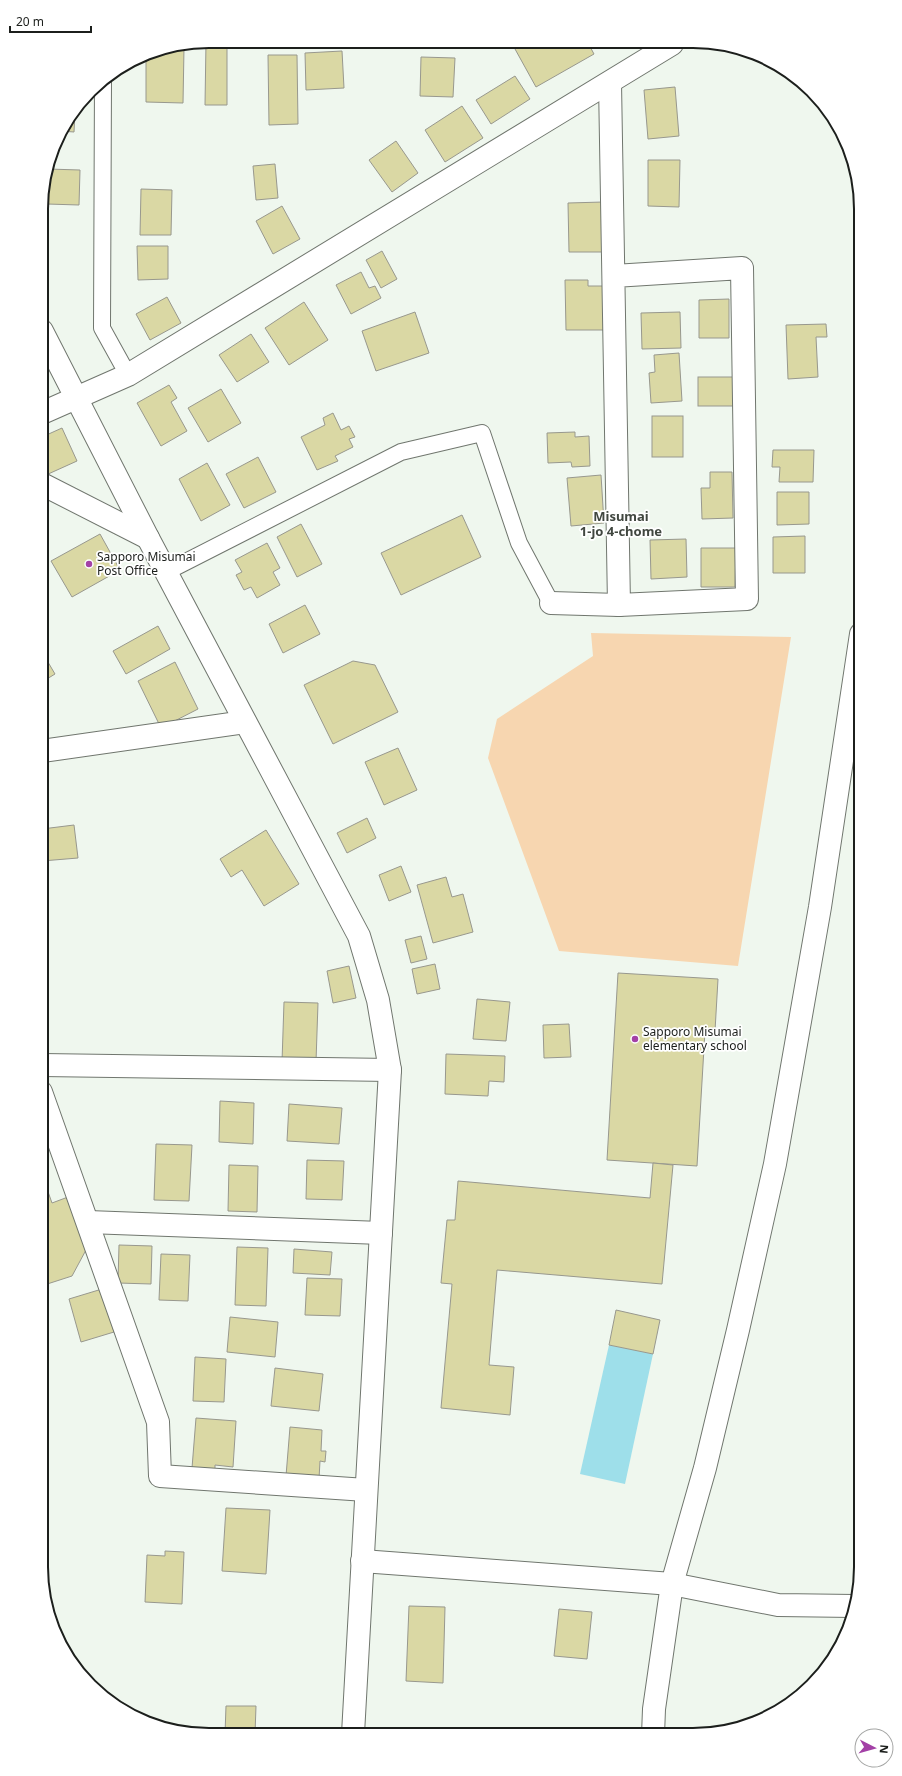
<svg xmlns="http://www.w3.org/2000/svg" width="902" height="1776" viewBox="0 0 902 1776" font-family="'Noto Sans',sans-serif">
<style>
.green{fill:#f7d6b0}
.water{fill:#9edfea}
.building{fill:#dad8a4;stroke:#98988e}
.lines{fill:none;stroke-linecap:round;stroke-linejoin:round}
.service-casing{stroke:#70766e;stroke-width:18}
.minor-casing{stroke:#70766e;stroke-width:24}
.tertiary-casing{stroke:#70766e;stroke-width:24}
.service{stroke:#fff;stroke-width:16}
.minor{stroke:#fff;stroke-width:22}
.tertiary{stroke:#fff;stroke-width:22}
.poi-dot{fill:#a340a6;stroke:#fff;stroke-width:1.5}
.labels{text-anchor:middle;stroke-width:3.5;stroke-linejoin:round;paint-order:stroke}
.poi-label{font-size:12px;fill:#1c1f1c;stroke:#fff;text-anchor:start}
.neighbourhood-label{font-size:13px;font-weight:bold;fill:#414740;stroke:#fff}
.rim{fill:none;stroke:#1c1f1c;stroke-width:2}
</style>
<rect width="100%" height="100%" fill="#eff7ee"/>
<path class="green" d="M591,633L791,637L738,966L559,951L488,758L497,719L593,656Z"/>
<path class="water" d="M609,1345L653,1354L625,1484L580,1474Z"/>
<g class="building">
<path d="M206,42H227V105H205Z"/>
<path d="M526,43H588L594,54L536,87L515,49Z"/>
<path d="M176,48H184L183,103L146,102V53Z"/>
<path d="M342,51L344,88L306,90L305,53Z"/>
<path d="M268,55H297L298,124L269,125Z"/>
<path d="M421,57L455,58L453,97L420,96Z"/>
<path d="M515,76L530,99L491,124L476,100Z"/>
<path d="M675,87L679,136L648,139L644,90Z"/>
<path d="M462,106L483,138L445,162L425,130Z"/>
<path d="M75,113L74,132L61,131Z"/>
<path d="M396,141L418,173L392,192L369,160Z"/>
<path d="M648,160H680L679,207L648,206Z"/>
<path d="M275,164L278,198L256,200L253,166Z"/>
<path d="M48,169L80,170L79,205L47,204Z"/>
<path d="M141,189L172,190L171,235H140Z"/>
<path d="M603,202L604,252H569L568,203Z"/>
<path d="M282,206L300,239L273,254L256,221Z"/>
<path d="M137,246H168V279L138,280Z"/>
<path d="M382,251L397,279L381,288L366,260Z"/>
<path d="M361,272L369,288L375,286L381,298L351,314L336,285Z"/>
<path d="M565,280H588V286H604V330H566Z"/>
<path d="M167,297L181,323L150,340L136,314Z"/>
<path d="M729,299V338H699V300Z"/>
<path d="M304,302L328,340L289,365L265,328Z"/>
<path d="M415,312L429,353L376,371L362,331Z"/>
<path d="M680,312L681,348L642,349L641,313Z"/>
<path d="M826,324L827,337H816L818,377L788,379L786,325Z"/>
<path d="M251,334L269,362L237,382L219,355Z"/>
<path d="M679,353L682,401L651,403L649,373L655,372L654,355Z"/>
<rect x="698" y="377" width="36" height="29"/>
<path d="M169,385L177,398L171,402L187,431L161,446L137,403Z"/>
<path d="M221,389L241,423L208,442L188,408Z"/>
<path d="M333,413L341,430L349,426L355,437L349,439L353,447L335,456L338,461L317,470L301,437L325,425L323,418Z"/>
<rect x="652" y="416" width="31" height="41"/>
<path d="M62,428L77,461L46,475L42,466V437Z"/>
<path d="M575,432V437L589,436L590,466L572,467L571,462L548,463L547,433Z"/>
<path d="M773,450H814L813,482H779L780,467H772Z"/>
<path d="M258,457L276,492L244,508L226,474Z"/>
<path d="M207,463L230,505L201,521L179,479Z"/>
<path d="M710,472H732L733,518L702,519L701,488H710Z"/>
<path d="M601,475L604,523L571,526L567,478Z"/>
<path d="M777,492H809V524L777,525Z"/>
<path d="M462,515L481,557L401,595L381,553Z"/>
<path d="M301,524L322,564L297,577L277,537Z"/>
<path d="M100,534L120,570L72,597L51,561Z"/>
<path d="M805,536V573H773V537Z"/>
<path d="M686,539L687,577L651,579L650,540Z"/>
<path d="M267,543L280,568L273,572L280,585L257,598L251,587L244,590L236,575L242,572L235,560Z"/>
<path d="M701,548H736L735,587H701Z"/>
<path d="M305,605L320,634L283,653L269,624Z"/>
<path d="M158,626L170,649L126,674L113,651Z"/>
<path d="M42,652L55,674L42,682Z"/>
<path d="M353,661L375,665L398,712L333,744L304,685Z"/>
<path d="M175,662L198,709L161,728L138,681Z"/>
<path d="M398,748L417,790L384,805L365,762Z"/>
<path d="M367,818L376,838L347,853L337,833Z"/>
<path d="M74,825L78,858L42,861V829Z"/>
<path d="M266,830L299,884L264,906L242,870L231,877L220,859Z"/>
<path d="M401,866L411,892L389,901L379,875Z"/>
<path d="M446,877L452,897L463,894L473,932L433,943L417,885Z"/>
<path d="M421,936L427,959L411,963L405,940Z"/>
<path d="M435,964L440,989L417,994L412,969Z"/>
<path d="M349,966L356,998L333,1003L327,971Z"/>
<path d="M618,973L718,979L715,1031H705L697,1166L607,1160Z"/>
<path d="M477,999L510,1002L506,1041L473,1039Z"/>
<path d="M284,1002L318,1003L316,1062H282Z"/>
<path d="M569,1024L571,1057L544,1058L543,1025Z"/>
<path d="M446,1054L505,1056L504,1082L489,1081L488,1096L445,1094Z"/>
<path d="M220,1101L254,1103L253,1144L219,1142Z"/>
<path d="M289,1104L342,1108L339,1144L287,1141Z"/>
<path d="M156,1144L192,1145L189,1201L154,1200Z"/>
<path d="M307,1160L344,1161L342,1200L306,1199Z"/>
<path d="M653,1163L673,1165L662,1284L497,1270L489,1365L514,1367L510,1415L441,1408L452,1284L441,1283L447,1220H455L458,1181L650,1198Z"/>
<path d="M229,1165L258,1166L257,1212L228,1211Z"/>
<path d="M41,1172L52,1203L68,1197L86,1250L72,1276L41,1286Z"/>
<path d="M119,1245L152,1246L151,1284L118,1283Z"/>
<path d="M237,1247L268,1248L266,1306L235,1305Z"/>
<path d="M294,1249L332,1252L330,1275L293,1273Z"/>
<path d="M161,1254L190,1255L188,1301L159,1300Z"/>
<path d="M307,1278L342,1279L340,1316L305,1315Z"/>
<path d="M102,1289L114,1332L81,1342L69,1299Z"/>
<path d="M616,1310L660,1320L653,1354L609,1345Z"/>
<path d="M230,1317L278,1322L275,1357L227,1352Z"/>
<path d="M195,1357L226,1359L224,1402L193,1401Z"/>
<path d="M275,1368L323,1374L319,1411L271,1406Z"/>
<path d="M196,1418L236,1421L233,1467L215,1465V1470L192,1468Z"/>
<path d="M290,1427L322,1430L321,1451H326L325,1462L320,1461L319,1479L286,1476Z"/>
<path d="M226,1508L270,1510L266,1574L222,1571Z"/>
<path d="M165,1551L184,1552L182,1604L145,1602L147,1555L165,1556Z"/>
<path d="M409,1606L445,1607L443,1683L406,1681Z"/>
<path d="M559,1609L592,1612L587,1659L554,1656Z"/>
<path d="M226,1706H256L255,1734H225Z"/>
</g>
<g class="lines">
<defs>
<g id="service">
<path d="M103,80L102,328L128,375"/>
<path d="M166,572L401,452L482,433L519,543L551,603"/>
</g>
<g id="minor">
<path d="M610,83L619,605L747,599L742,268L614,276"/>
<path d="M42,331L148,538L359,936L378,1000L390,1070L353,1734"/>
<path d="M42,413L128,375L672,44"/>
<path d="M42,484L148,538"/>
<path d="M551,603L619,605"/>
<path d="M42,751L245,722"/>
<path d="M42,1065L390,1070"/>
<path d="M41,1092L158,1422L160,1476L366,1490"/>
<path d="M88,1222L381,1233"/>
<path d="M362,1561L672,1584L778,1605L854,1606"/>
</g>
<path id="tertiary" d="M653,1735L654,1709L672,1584L705,1468L738,1330L775,1164L820,907L861,634"/>
</defs>
<use href="#service" class="service-casing"/>
<use href="#minor" class="minor-casing"/>
<use href="#tertiary" class="tertiary-casing"/>
<use href="#service" class="service"/>
<use href="#minor" class="minor"/>
<use href="#tertiary" class="tertiary"/>
</g>
<g class="poi-dot">
<circle cx="89" cy="564" r="4"/>
<circle cx="635" cy="1039" r="4"/>
</g>
<g class="labels">
<g class="poi-label">
<text x="97" y="561">Sapporo Misumai<tspan x="97" dy="14">Post Office</tspan></text>
<text x="643" y="1036">Sapporo Misumai<tspan x="643" dy="14">elementary school</tspan></text>
</g>
<g class="neighbourhood-label">
<text x="621" y="521">Misumai<tspan x="621" dy="15">1-jo 4-chome</tspan></text>
</g>
</g>
<path d="M0 0H902V1776H0ZM209 48H693A161 161 0 0 1 854 209V1567A161 161 0 0 1 693 1728H209A161 161 0 0 1 48 1567V209A161 161 0 0 1 209 48Z" fill="#fff" fill-rule="evenodd"/>
<path class="rim" d="M209 48H693A161 161 0 0 1 854 209V1567A161 161 0 0 1 693 1728H209A161 161 0 0 1 48 1567V209A161 161 0 0 1 209 48Z"/>
<g transform="translate(874 1748) rotate(96)"><circle r="19" fill="#ffffff" stroke="#a4a5a4"/>
<path d="M0-3L7 15L0 10L-7 15Z" fill="#a340a6"/>
<text y="-6" font-size="11" font-weight="bold" text-anchor="middle" fill="#1c1f1c">N</text>
</g>
<path d="M10 26v6h81v-6" fill="none" stroke="#1c1f1c" stroke-width="2"/>
<text x="16" y="26" font-size="12" fill="#1c1f1c" stroke="#ffffff" stroke-width="3" paint-order="stroke">20 m</text>
</svg>
